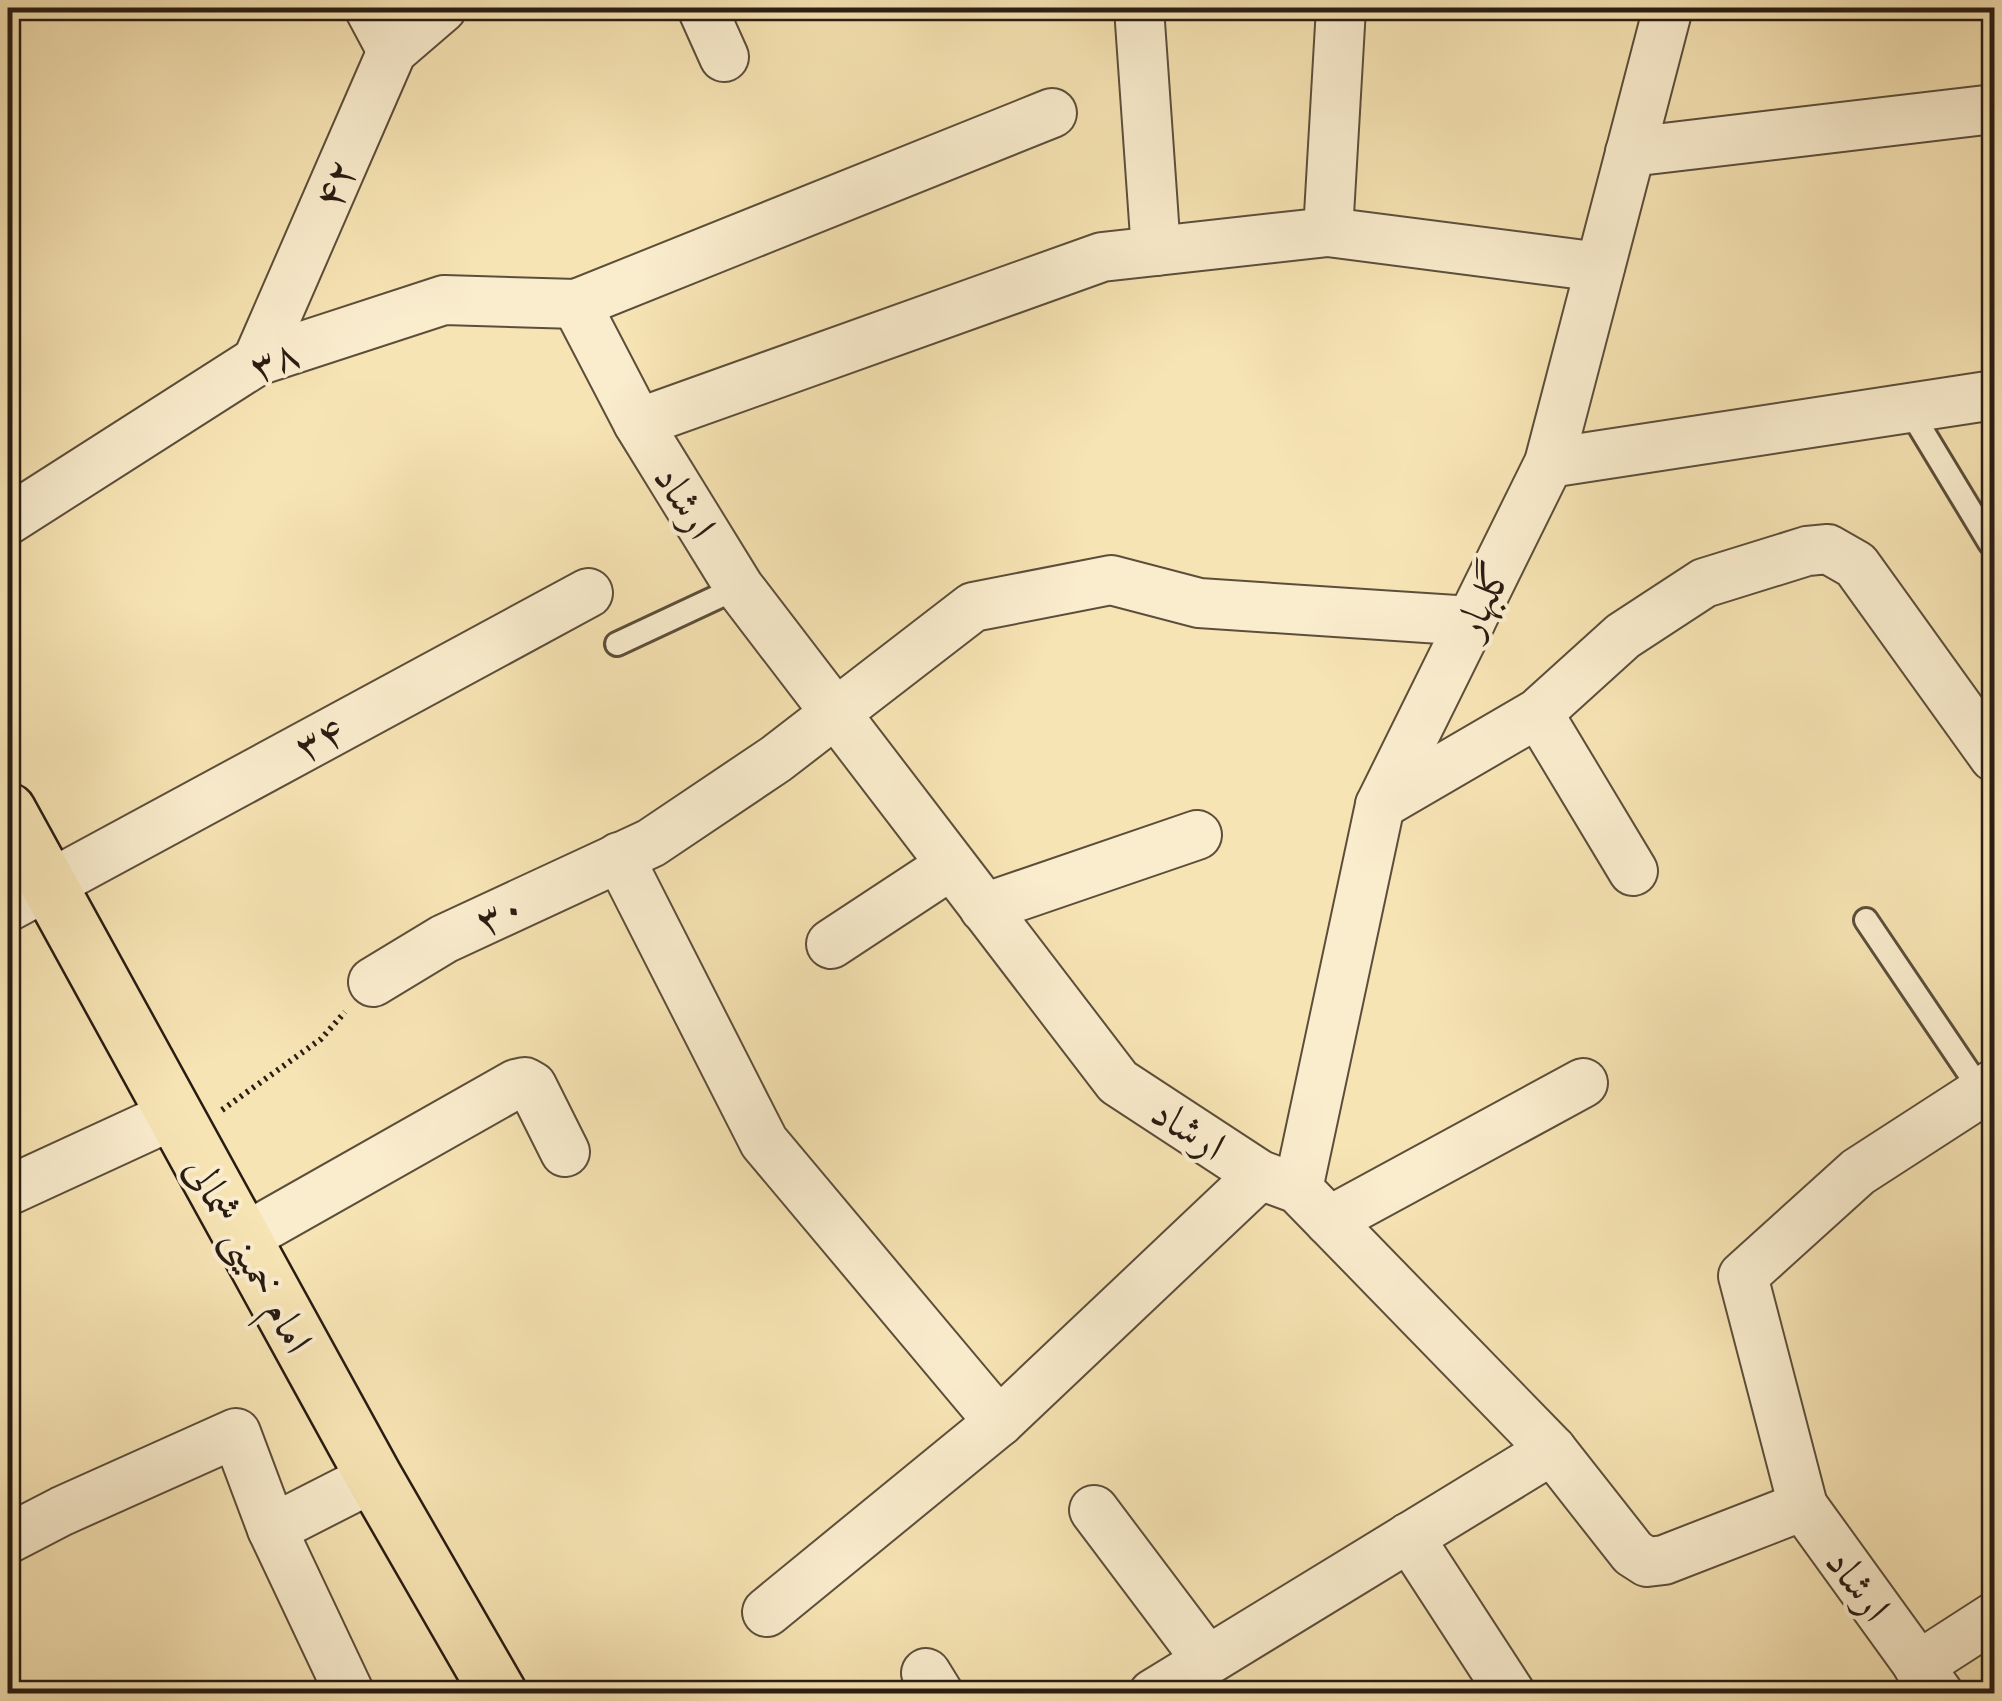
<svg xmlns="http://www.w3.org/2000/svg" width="2002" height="1701" viewBox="0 0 2002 1701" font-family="Cardo,Amiri,serif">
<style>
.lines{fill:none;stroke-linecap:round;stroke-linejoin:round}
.service-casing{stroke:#5c4e3b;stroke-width:28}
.minor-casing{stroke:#5c4e3b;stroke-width:52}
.primary-casing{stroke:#291c13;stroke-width:60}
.path{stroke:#291c13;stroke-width:6;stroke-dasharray:2.5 5;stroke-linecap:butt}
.service{stroke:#faedce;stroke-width:22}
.minor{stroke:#faedce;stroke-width:48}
.primary{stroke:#f7e4b4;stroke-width:55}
.labels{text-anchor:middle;stroke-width:8;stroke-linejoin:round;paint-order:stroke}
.street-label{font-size:42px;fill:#291c13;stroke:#faedce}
</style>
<rect width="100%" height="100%" fill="#f7e4b4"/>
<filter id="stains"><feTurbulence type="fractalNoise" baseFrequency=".002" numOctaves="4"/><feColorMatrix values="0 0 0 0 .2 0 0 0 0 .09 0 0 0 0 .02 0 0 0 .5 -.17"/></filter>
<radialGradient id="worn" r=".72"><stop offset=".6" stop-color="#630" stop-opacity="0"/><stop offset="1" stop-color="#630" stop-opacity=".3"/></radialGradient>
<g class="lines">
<defs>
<g id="service">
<path d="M1909,409L1990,543"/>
<path d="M617,644L739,587"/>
<path d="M1866,920L1982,1092"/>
</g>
<g id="minor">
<path d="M369,8L392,51"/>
<path d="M702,8L724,57"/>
<path d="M1139,8L1156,251"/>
<path d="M1630,152L1994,109"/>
<path d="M1328,232L1600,267"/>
<path d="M576,304L638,423L739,587L1118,1082L1260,1175L1298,1189L1552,1450L1633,1553L1647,1562L1664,1560L1803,1506L1939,1694"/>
<path d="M257,361L392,51L442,8"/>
<path d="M638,423L1102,257L1328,232L1341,8"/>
<path d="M1549,463L1994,395"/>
<path d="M8,520L257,361L444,300L576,304L1052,113"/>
<path d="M1538,713L1633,871"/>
<path d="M1380,805L1538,713L1623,636L1704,583L1807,551L1828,549L1856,565L1994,757"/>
<path d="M619,857L764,1142L999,1422L1260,1175"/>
<path d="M8,907L588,593"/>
<path d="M984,908L1197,835"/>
<path d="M831,944L951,865"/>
<path d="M373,982L444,939L651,843L776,759L973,607L1111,580L1199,603L1471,621"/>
<path d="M1298,1189L1380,805L1549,463L1668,8"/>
<path d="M8,1191L173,1115"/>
<path d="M1329,1221L1583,1083"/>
<path d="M242,1239L516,1084L525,1082L532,1086L565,1152"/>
<path d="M1803,1506L1743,1276L1858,1172L1994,1084"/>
<path d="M1094,1510L1207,1660"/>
<path d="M272,1529L350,1694"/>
<path d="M1409,1537L1511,1694"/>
<path d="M8,1539L62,1511L236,1433L272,1529L374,1477"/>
<path d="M767,1612L999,1422"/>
<path d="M1918,1666L1994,1617"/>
<path d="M926,1673L939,1694"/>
<path d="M1153,1694L1552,1450"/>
</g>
<path id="primary" d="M8,811L374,1477L499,1694"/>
</defs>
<use href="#service" class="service-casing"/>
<use href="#minor" class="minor-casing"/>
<use href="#primary" class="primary-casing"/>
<path class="path" d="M222,1110L321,1039L345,1012"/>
<use href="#service" class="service"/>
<use href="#minor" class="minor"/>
<use href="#primary" class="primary"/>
</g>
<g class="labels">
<g class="street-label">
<text transform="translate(334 183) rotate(-66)" y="15">۴۲</text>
<text transform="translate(274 359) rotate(-23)" y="15">۳۸</text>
<text transform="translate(686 501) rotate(58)" y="15">ارشاد</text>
<text transform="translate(1482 599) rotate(-64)" y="15">گلبهار</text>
<text transform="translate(319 738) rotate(-28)" y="15">۳۴</text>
<text transform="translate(500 912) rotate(-26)" y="15">۳۰</text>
<text transform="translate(1189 1128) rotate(33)" y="15">ارشاد</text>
<text transform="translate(250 1254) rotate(61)" y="15">امام خمینی شمالی</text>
<text transform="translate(1859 1584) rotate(54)" y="15">ارشاد</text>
</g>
</g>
<rect width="2002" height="1701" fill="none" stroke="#f7e4b4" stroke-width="40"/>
<rect x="10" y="10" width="1982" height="1681" fill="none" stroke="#291c13" stroke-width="5"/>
<rect x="20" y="20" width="1962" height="1661" fill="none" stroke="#291c13" stroke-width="2.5"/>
<rect width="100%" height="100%" filter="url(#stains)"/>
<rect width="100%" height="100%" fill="url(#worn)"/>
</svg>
